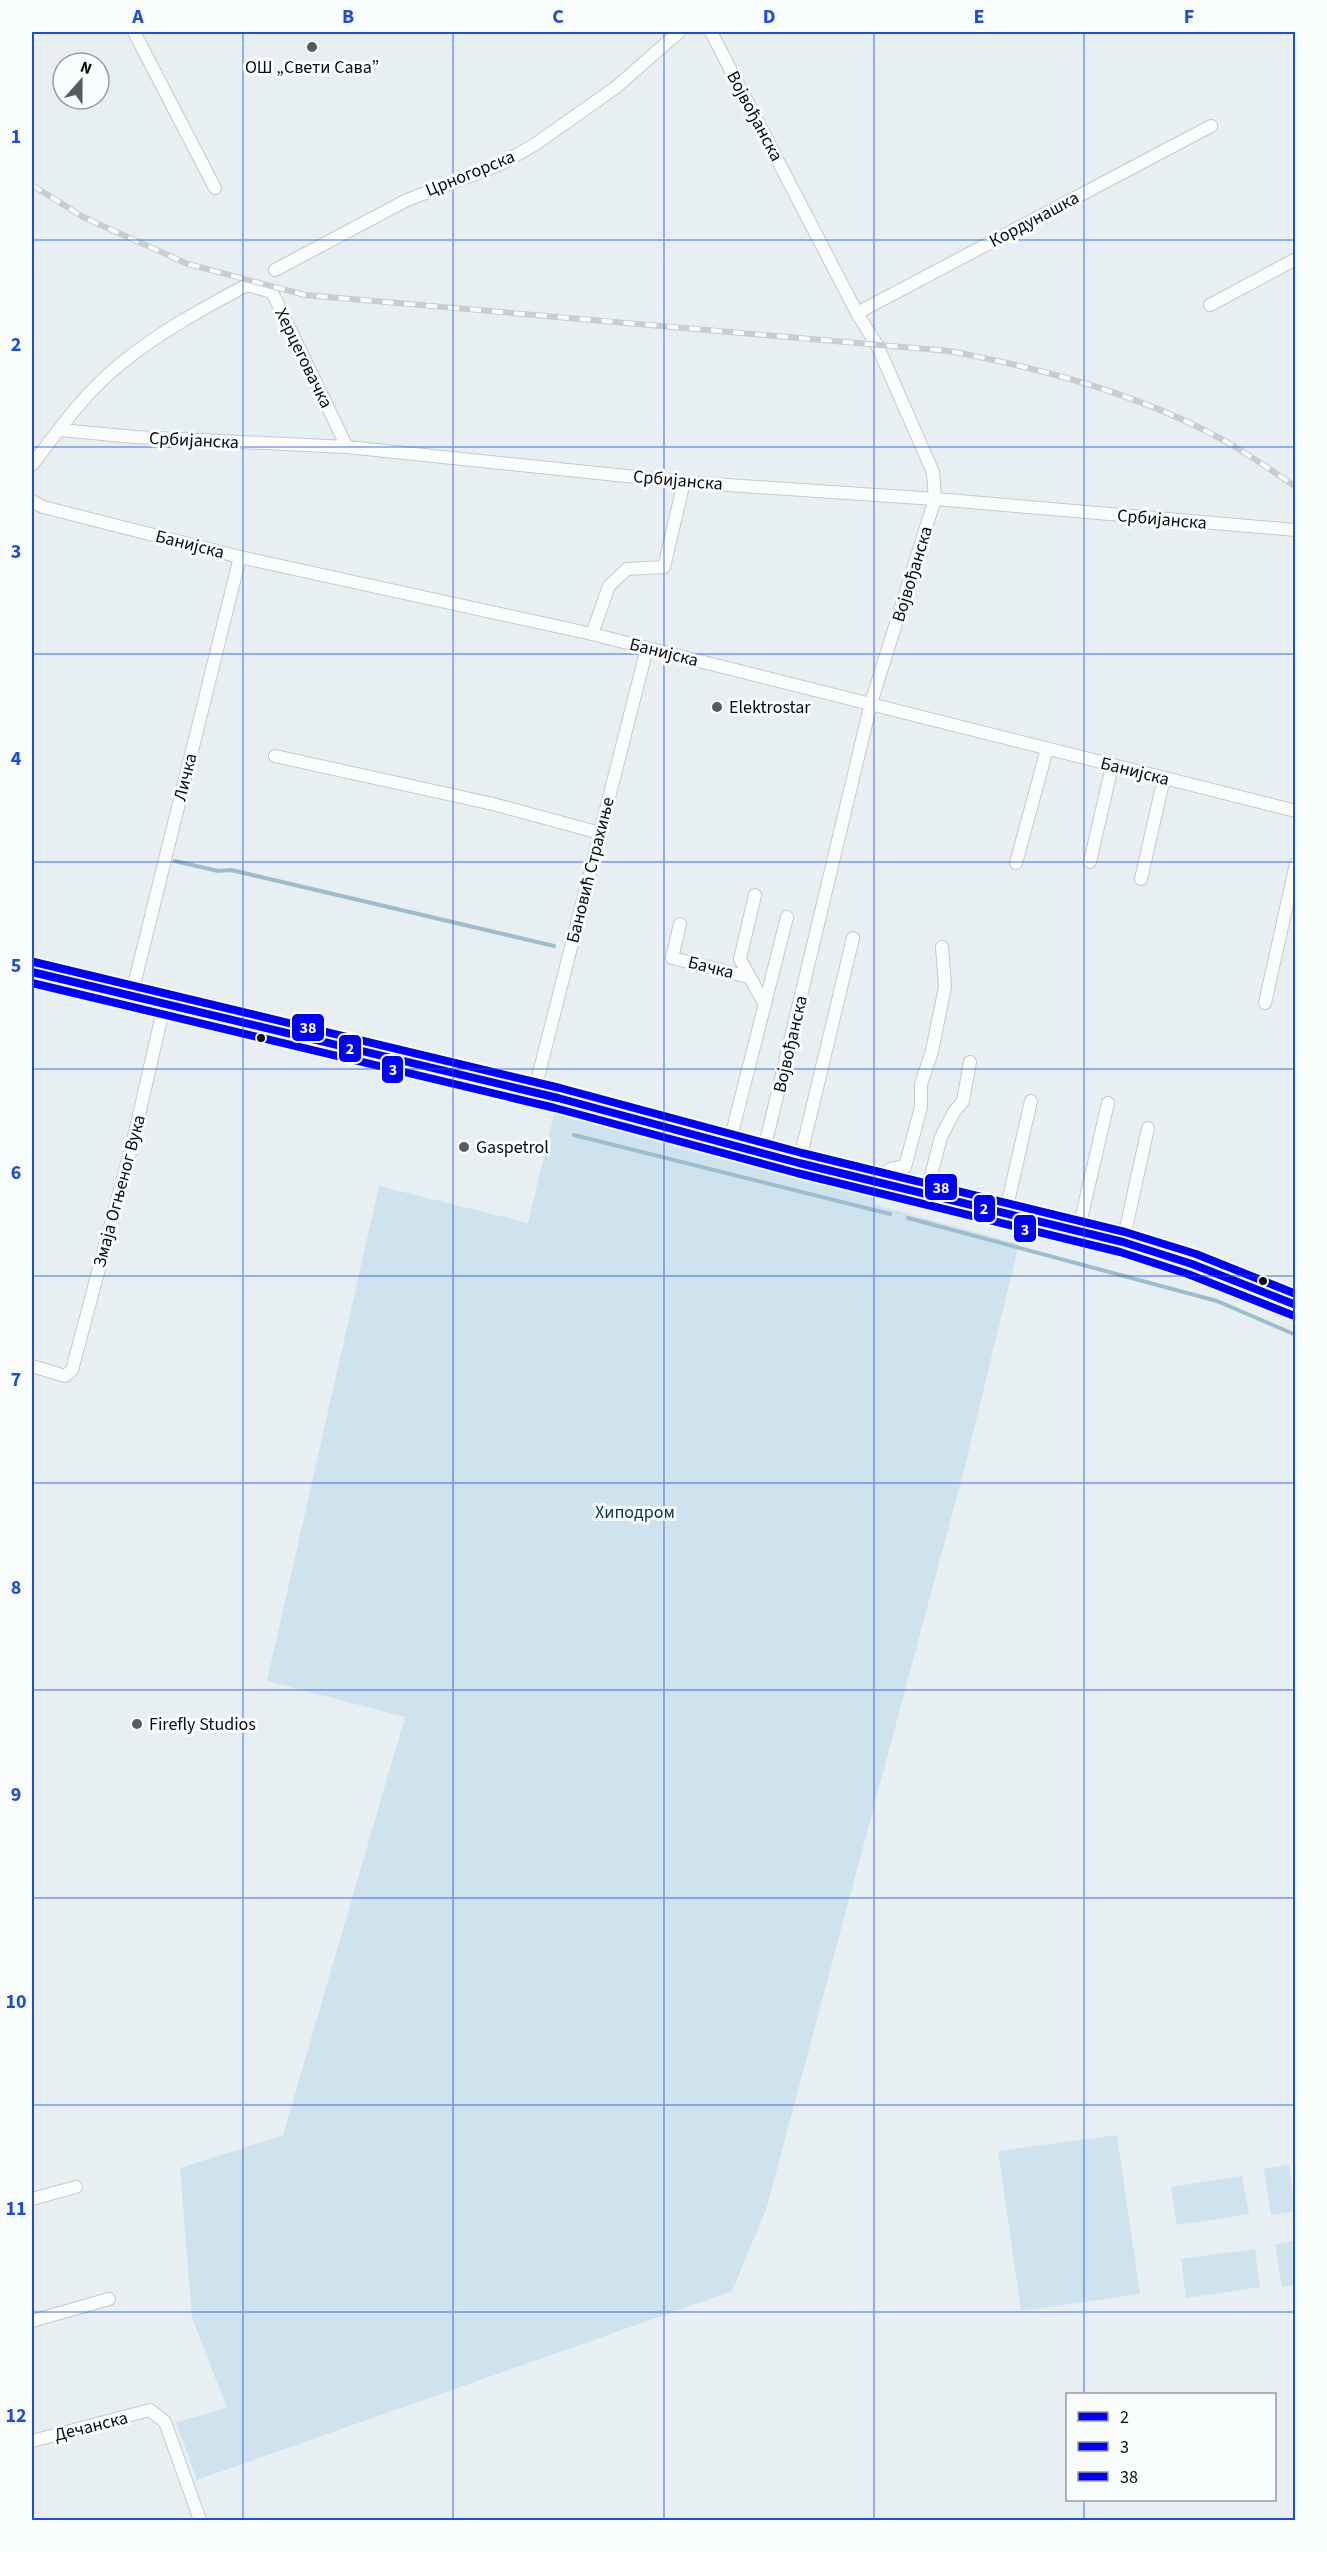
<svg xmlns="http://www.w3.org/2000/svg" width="1327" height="2552" viewBox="0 0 1327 2552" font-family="'Source Sans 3',sans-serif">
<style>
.green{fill:#cfe3ee}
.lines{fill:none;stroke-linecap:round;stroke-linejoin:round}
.stream{stroke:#9ebdcc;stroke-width:4}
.minor-casing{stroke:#c3c9cd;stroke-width:14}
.primary-casing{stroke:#96a8b0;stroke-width:21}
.minor{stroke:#fbfdfd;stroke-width:12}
.primary{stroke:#e0eaee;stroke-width:20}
.rail-casing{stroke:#cacccd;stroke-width:6}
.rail{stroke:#f9fcfd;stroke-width:4;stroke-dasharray:11;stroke-linecap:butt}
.bus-1-casing{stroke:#f9fcfd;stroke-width:12}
.bus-2-casing{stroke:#f9fcfd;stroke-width:12}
.bus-3-casing{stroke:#f9fcfd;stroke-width:12}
.bus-1{stroke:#00f;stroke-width:8}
.bus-2{stroke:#00f;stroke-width:8}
.bus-3{stroke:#00f;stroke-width:8}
.grid{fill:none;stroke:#1d4ed8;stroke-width:1.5;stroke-opacity:0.55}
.poi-dot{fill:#565c5f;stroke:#f9fcfd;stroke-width:2}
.bus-dot{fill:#080d0f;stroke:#f9fcfd;stroke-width:2}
.labels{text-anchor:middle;stroke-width:6;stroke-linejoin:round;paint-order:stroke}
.poi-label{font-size:18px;fill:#080d0f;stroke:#f9fcfd;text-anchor:start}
.street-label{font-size:18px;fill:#080d0f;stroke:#f9fcfd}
.park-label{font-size:18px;fill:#0f3443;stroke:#f9fcfd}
.line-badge{stroke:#f9fcfd;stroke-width:2}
.badge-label{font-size:16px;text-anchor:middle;font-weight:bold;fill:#fff}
.neatline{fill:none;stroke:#1d4ed8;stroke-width:2}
.grid-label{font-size:20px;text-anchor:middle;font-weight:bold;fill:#1d4ed8}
</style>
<rect width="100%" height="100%" fill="#e7eff3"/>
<g class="green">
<path d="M558,1098L880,1183L873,1204L1019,1244L965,1466L766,2210L732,2291L197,2480L176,2422L227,2408L192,2318L180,2168L283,2135L405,1717L267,1681L379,1186L528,1223Z"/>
<path d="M1117,2135L1140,2294L1021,2311L998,2151Z"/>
<path d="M1289,2165L1295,2211L1271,2215L1264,2169Z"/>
<path d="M1242,2176L1249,2214L1177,2225L1171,2187Z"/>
<path d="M1295,2241V2285L1282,2287L1275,2244Z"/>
<path d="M1255,2249L1260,2287L1186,2298L1181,2259Z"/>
</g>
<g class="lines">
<g class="stream">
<path d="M175,861L218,871L231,870L554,946"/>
<path d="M574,1135L890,1214"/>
<path d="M908,1218L1217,1301L1296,1335"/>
</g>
<defs>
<g id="minor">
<path d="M134,32L215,188"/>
<path d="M711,32L857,313L878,347L933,472L935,499L871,703L763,1154"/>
<path d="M275,270L407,200L499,165L534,145L615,88L679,32"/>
<path d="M1210,305L1296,259"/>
<path d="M857,313L1211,126"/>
<path d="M60,430L135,437L347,447L684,482L935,499L1296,530"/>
<path d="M32,465C59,429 87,390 123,362C161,331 204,308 247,285L272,292L347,447"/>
<path d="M32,501L43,507L240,557L592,634L1296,811"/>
<path d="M592,634L609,586L627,569L664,567L684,482"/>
<path d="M275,756L493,804L600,833"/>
<path d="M1090,862L1112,766"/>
<path d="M1016,863L1047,749"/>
<path d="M1141,879L1164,778"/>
<path d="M755,895L740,959L765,1005"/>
<path d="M680,924L672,958L749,977"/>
<path d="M131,997L240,557"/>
<path d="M1265,1003L1296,864"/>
<path d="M534,1093L647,648"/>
<path d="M729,1145L787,917"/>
<path d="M799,1163L853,938"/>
<path d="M880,1183C885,1169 891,1167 905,1167L921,1107V1084L932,1051L945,987L942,947"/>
<path d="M926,1195L941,1137L954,1112L963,1101L970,1062"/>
<path d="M1005,1215L1031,1101"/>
<path d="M1078,1232L1108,1103"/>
<path d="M1123,1242L1148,1128"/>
<path d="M32,1366L65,1376L72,1370L133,1141L164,1006"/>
<path d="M32,2199L76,2187"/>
<path d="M32,2321L109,2299"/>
<path d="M32,2441L150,2410L165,2422L200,2520"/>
</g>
<path id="primary" d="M32,972L558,1098L799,1163L1123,1242L1192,1264L1296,1305"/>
</defs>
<use href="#minor" class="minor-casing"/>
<use href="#primary" class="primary-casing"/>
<use href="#minor" class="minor"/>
<use href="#primary" class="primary"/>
<defs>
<path id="rail" d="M32,185L83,217L188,264L305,295L949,351C1034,367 1120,389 1198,427C1232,443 1264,465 1296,487"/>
</defs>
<use href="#rail" class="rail-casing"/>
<use href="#rail" class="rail"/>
<defs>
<path id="bus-1" d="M32,972L558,1098L799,1163L1123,1242L1192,1264L1296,1305"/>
<path id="bus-2" d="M32,983L555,1108L797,1173L1120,1252L1188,1274L1292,1315"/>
<path id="bus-3" d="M34,962L560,1088L802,1153L1125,1232L1196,1254L1296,1294"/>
</defs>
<use href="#bus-1" class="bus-1-casing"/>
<use href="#bus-2" class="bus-2-casing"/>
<use href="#bus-3" class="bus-3-casing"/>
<use href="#bus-1" class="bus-1"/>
<use href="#bus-2" class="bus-2"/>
<use href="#bus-3" class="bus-3"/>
</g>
<path class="grid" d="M243,32V2520M453,32V2520M664,32V2520M874,32V2520M1084,32V2394M32,240H1296M32,447H1296M32,654H1296M32,862H1296M32,1069H1296M32,1276H1296M32,1483H1296M32,1690H1296M32,1898H1296M32,2105H1296M32,2312H1296M1084,2500V2520"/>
<g class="poi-dot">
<circle cx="312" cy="47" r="6"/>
<circle cx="717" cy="707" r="6"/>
<circle cx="464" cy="1147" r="6"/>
<circle cx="137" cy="1724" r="6"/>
</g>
<g class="bus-dot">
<circle cx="261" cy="1038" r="5"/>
<circle cx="1263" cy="1281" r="5"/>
</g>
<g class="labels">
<g class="poi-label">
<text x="312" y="73" text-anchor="middle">ОШ „Свети Сава”</text>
<text x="729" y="713">Elektrostar</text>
<text x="476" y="1153">Gaspetrol</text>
<text x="149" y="1730">Firefly Studios</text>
</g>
<g class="street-label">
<text transform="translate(755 116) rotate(62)" y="6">Војвођанска</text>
<text transform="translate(470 173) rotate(-22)" y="6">Црногорска</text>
<text transform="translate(1034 219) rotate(-28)" y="6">Кордунашка</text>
<text transform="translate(304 358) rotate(64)" y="6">Херцеговачка</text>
<text transform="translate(194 440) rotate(3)" y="6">Србијанска</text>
<text transform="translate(678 480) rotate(5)" y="6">Србијанска</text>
<text transform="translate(1162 519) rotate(5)" y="6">Србијанска</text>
<text transform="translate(190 544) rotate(14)" y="6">Банијска</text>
<text transform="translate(912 574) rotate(-73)" y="6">Војвођанска</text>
<text transform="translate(664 652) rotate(14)" y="6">Банијска</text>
<text transform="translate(1135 771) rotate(14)" y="6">Банијска</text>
<text transform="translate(185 777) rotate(-76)" y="6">Личка</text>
<text transform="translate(590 870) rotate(-76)" y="6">Бановић Страхиње</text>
<text transform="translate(711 967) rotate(14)" y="6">Бачка</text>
<text transform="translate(790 1044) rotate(-77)" y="6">Војвођанска</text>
<text transform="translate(119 1191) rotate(-75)" y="6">Змаја Огњеног Вука</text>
<text transform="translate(91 2426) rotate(-14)" y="6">Дечанска</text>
</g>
<g class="park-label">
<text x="635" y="1518">Хиподром</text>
</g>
</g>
<g class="line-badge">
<rect x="291" y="1013" width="34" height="29" rx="6" fill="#00f"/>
<rect x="338" y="1034" width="24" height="29" rx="6" fill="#00f"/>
<rect x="381" y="1055" width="23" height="29" rx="6" fill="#00f"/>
<rect x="924" y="1173" width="34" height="28" rx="6" fill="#00f"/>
<rect x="973" y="1194" width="23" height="29" rx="6" fill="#00f"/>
<rect x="1013" y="1214" width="24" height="29" rx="6" fill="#00f"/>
</g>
<g class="badge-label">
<text x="308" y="1033">38</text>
<text x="350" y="1054">2</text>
<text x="393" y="1075">3</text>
<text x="941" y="1193">38</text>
<text x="984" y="1214">2</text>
<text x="1025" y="1235">3</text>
</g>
<rect width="1327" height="2552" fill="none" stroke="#f9fcfd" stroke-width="66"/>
<rect x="1066" y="2393" width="210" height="108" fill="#f9fcfd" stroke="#999c9e" stroke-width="1.5"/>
<rect x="1078" y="2412" width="30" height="9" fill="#0000ff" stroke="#999c9e" stroke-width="1.5"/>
<text x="1120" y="2423" font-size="18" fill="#080d0f">2</text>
<rect x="1078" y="2442" width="30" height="9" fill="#0000ff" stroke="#999c9e" stroke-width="1.5"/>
<text x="1120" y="2453" font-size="18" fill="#080d0f">3</text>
<rect x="1078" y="2472" width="30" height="9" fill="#0000ff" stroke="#999c9e" stroke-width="1.5"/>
<text x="1120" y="2483" font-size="18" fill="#080d0f">38</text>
<g transform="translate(81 81) rotate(21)"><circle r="28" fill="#f9fcfd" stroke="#999c9e" stroke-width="1.5"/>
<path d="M0-4.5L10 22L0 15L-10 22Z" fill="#565c5f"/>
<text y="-9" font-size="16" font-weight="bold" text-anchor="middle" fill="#080d0f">N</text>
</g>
<rect x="33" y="33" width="1261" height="2486" class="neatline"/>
<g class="grid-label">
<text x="138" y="23">A</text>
<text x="348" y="23">B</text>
<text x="558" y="23">C</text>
<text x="769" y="23">D</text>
<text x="979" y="23">E</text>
<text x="1189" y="23">F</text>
<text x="16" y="143">1</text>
<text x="16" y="351">2</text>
<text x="16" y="558">3</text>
<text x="16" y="765">4</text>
<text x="16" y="972">5</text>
<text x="16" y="1179">6</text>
<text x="16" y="1386">7</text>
<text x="16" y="1594">8</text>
<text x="16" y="1801">9</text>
<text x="16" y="2008">10</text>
<text x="16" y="2215">11</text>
<text x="16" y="2422">12</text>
</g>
</svg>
